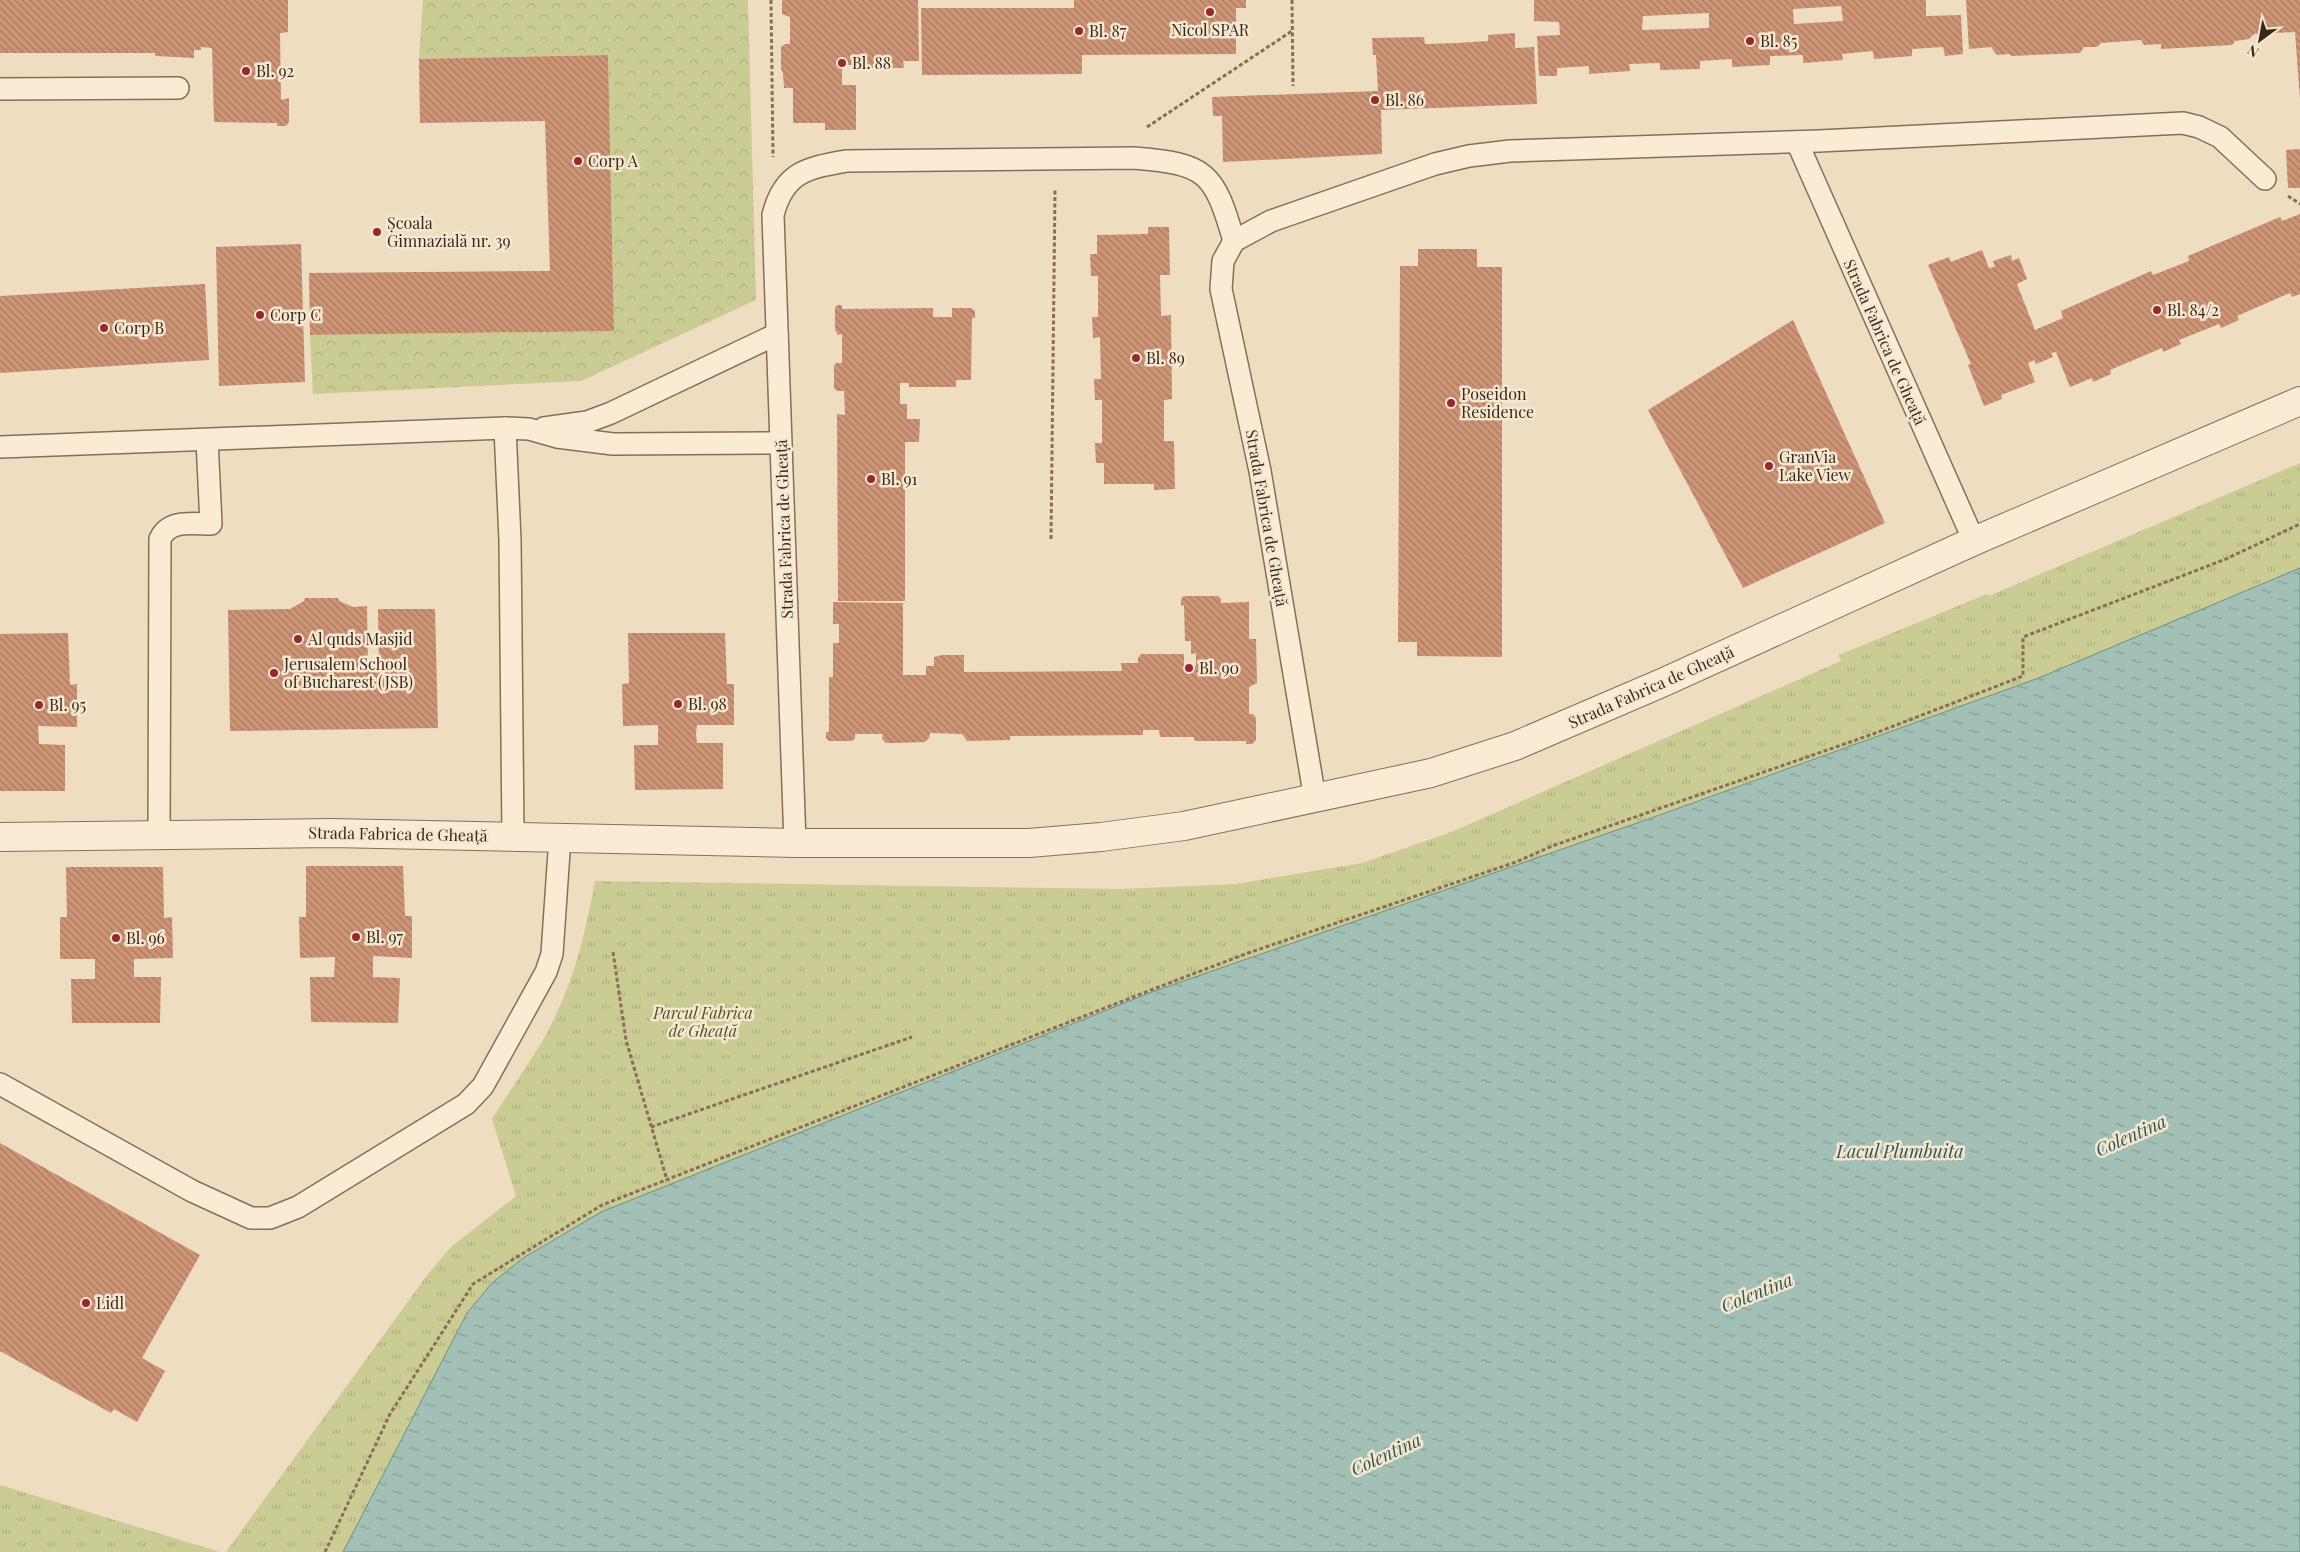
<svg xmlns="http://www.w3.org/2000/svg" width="2300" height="1552" viewBox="0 0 2300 1552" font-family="'Playfair Display',serif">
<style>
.grass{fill:url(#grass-tufts)}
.forest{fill:url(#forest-crowns)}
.water{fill:url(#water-ripples);stroke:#6a8e83}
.building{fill:url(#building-back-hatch);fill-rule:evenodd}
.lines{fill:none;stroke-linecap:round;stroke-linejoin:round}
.lane-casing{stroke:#886e58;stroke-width:24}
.street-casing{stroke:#886e58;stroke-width:30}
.path{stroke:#886e58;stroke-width:3;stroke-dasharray:4 2.5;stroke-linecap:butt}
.lane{stroke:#f9ebd4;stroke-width:21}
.street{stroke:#f9ebd4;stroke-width:28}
.poi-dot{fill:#972830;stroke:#f6e8d0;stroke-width:2}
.labels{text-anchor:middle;stroke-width:5;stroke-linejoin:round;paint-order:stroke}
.poi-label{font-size:16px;fill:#37281d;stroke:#f6e8d0;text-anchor:start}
.street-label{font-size:16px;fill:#37281d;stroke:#f6e8d0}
.park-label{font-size:16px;font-style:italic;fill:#4b5423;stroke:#f6e8d0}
.water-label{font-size:18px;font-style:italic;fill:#2c5751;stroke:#f6e8d0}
</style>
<defs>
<pattern id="grass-tufts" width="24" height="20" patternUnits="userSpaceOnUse" patternTransform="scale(1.25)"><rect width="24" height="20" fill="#cacc94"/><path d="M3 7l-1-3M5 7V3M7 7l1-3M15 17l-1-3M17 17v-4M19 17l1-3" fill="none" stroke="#aeaf7f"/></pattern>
<pattern id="forest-crowns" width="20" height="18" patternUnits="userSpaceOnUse" patternTransform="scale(1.25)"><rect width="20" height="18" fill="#cacc94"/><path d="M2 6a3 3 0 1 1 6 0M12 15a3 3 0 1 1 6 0" fill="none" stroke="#aeaf7f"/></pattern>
<pattern id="water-ripples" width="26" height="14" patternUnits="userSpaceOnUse" patternTransform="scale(1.25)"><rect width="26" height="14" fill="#a3c0b6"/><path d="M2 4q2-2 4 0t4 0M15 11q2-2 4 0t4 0" fill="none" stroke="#869c93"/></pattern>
<pattern id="building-back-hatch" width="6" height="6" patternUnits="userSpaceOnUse" patternTransform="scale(1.25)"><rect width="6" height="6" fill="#cd9476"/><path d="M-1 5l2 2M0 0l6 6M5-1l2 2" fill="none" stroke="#a77960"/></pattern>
</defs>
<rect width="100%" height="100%" fill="#eeddc0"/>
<g class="grass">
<path d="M2300,463V568L2036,679L1649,818L562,1234L523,1258L492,1283L467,1313L343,1552H226L428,1274L452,1246L516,1196L492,1119C513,1085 538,1053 555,1017C576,974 586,929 595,881L1121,889L1236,884L1362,863L1449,833L1841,661L1839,655L1987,594L1989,596Z"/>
<path d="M0,1485L220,1552H0Z"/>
</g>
<path class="forest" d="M423,0H748L756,300L581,381L313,394L310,335L614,331L608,55L419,59Z"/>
<path class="water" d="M2300,568V1552H343L467,1313L492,1283L523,1258L601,1212L1152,992L1640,822L2036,679Z"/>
<g class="building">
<path d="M0,0H288V32L280,33L281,100L289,98V122L286,126H277V123L214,122L212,48L201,47V50H194V58L155,56V53H0Z"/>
<path d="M782,0H918L919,61H903L904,68H859V65H842V85H856V130H825V123H793V88H784L783,73L781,69V47L785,44H790V17L782,14Z"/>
<path d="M1074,0H1246V8H1236V54L1082,55V74L922,75L921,8H1074Z"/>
<path d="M1534,0H1926V16L1961,15L1963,54L1945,56L1943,47L1912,49V56L1874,59L1873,51L1842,54L1843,60L1803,63V55L1770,56V65L1732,67V59L1700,61V69L1660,70V63L1629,64L1630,71L1589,74V66L1557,68V76H1539L1537,36L1560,35L1559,22L1534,21ZM1841,6L1843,21L1794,24L1793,9ZM1709,13V28L1642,30L1643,16Z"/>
<path d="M1966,0H2300V99L2295,32L2254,34L2249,39L2235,41L2232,45L2161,49V44L2144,45L2141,40L2101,43L2097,47H2084L2080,53L2012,56L2009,54L1997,55L1991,47L1969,49Z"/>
<path d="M1515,33V48L1534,47L1537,104L1381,110L1382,154L1223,162L1222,116H1213L1212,97L1378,91L1376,55H1373L1372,38L1424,37L1425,44L1457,43L1488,41V35Z"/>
<path d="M608,55L614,331L310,335L309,273L550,271L545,121L420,123L419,59Z"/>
<path d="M2300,149V188H2288L2286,150Z"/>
<path d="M2300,214V294L2292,297L2290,293L2237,316L2239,320L2221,328L2219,324L2179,340L2181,344L2163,352L2162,348L2110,370L2111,374L2093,382L2092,378L2070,387L2056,352L2051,353L2053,357L2036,364L2034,360L2028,363L2035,382L2001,395L2002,399L1984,406L1968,365L1971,364L1928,265L1949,257L1951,262L1982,250L1989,268L1995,267L1993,261L2011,255L2012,261L2019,258L2027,279L2017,284L2035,330L2063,318L2061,311L2151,271L2153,275L2189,261L2188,256L2280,217L2282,221Z"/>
<path d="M1148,227H1169L1170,275H1160L1161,316L1171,315L1172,399L1164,400V441H1174L1175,489L1154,490V484H1104V463H1096L1095,443H1102V400H1095L1094,379H1101L1100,337L1093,338L1092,317H1098V276H1091L1090,254H1097V235L1148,234Z"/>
<path d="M301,244L305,382L219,386L216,247Z"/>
<path d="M1418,249H1477V267H1502V657L1417,656V642H1398L1400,266H1418Z"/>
<path d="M205,284L209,360L0,373V296Z"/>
<path d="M838,305H842V309L933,308V317H952V308H971L975,311V318H972L971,380H956V387H909V383H900V404H907V419H920L919,442H905V601H838L837,414L845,415L844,391H837L834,388V366L836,363H842V334L838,335L835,330V307Z"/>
<path d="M1793,320L1885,523L1743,588L1648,410Z"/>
<path d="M1184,596H1218L1221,599V603L1249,602V639H1256L1257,683L1249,687V714H1253L1256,718V740L1252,744H1246V741H1197L1194,740V737H1160L1159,730H1143V735L1010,736V740L967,741L962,734L930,733L929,738L925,742L896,743H886L882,739L883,734H855V739L851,741H829L826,738V732H829V677H833V643H839V624H833V602L903,603V675H926V666H934V657L942,655H964V672L1122,671L1121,663H1138V658L1141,654H1184V666H1196V653L1191,654V641H1185L1184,605L1181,606V599Z"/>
<path d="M305,598H338L339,601L353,607L367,606L368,669H379L378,609H435L438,728L230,731L228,610L290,609L304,601Z"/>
<path d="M68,633L70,685L77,684V727L38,726L39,744L65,745V791H0V634Z"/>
<path d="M628,633H725L727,684H734V725H697L696,734L697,743H723V789L635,790L634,745H658V725L623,726L622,684L629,683Z"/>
<path d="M306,866H403L405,916H412V958L373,956V977L400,978L398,1023L311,1022L310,977H334L335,957L300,958L299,917H306Z"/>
<path d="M66,867H163L164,918L172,917L173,958L134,959V977H161L160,1023H72L71,979H95V959H60V917H67Z"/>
<path d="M0,1143L200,1255L142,1358L165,1371L137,1422L114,1409L111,1413L0,1351Z"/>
</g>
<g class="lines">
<defs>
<g id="lane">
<path d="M0,89L178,88"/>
<path d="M1797,142L1974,541"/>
<path d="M505,428L510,540L513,835"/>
<path d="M544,428L587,422L611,413L777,334"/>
<path d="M0,447L505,428L529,429L557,437L613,444L780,443"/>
<path d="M1315,799L1260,471L1221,289L1223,261L1234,241L1271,221L1435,164L1469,156L1510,151L1819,141L2183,123L2199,127L2220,137L2265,179"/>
<path d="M159,834L160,539C169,519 192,524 211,524L207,440"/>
<path d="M795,843L773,215C784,172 807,168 846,161L1134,158C1207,164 1214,172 1234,241"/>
<path d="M0,1084L192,1191L251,1218H270L298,1207L466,1104L483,1086L546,972L552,954L560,837"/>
</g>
<path id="street" d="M0,837L332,833L795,843H1029L1101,837L1184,826L1431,773L1515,746L1664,682L1974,541L2300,401"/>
</defs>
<use href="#lane" class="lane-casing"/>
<use href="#street" class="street-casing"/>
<g class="path">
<path d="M771,0L773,157"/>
<path d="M1292,0L1293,86"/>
<path d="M1147,127L1292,31"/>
<path d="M2288,196L2300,204"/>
<path d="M1051,539L1055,190"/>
<path d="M613,952L626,1040L667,1180"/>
<path d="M651,1127L912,1037"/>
<path d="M325,1552L390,1414L473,1284L602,1205L1156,988L1248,953L1516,862L1552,846L1873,734L2023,676V637L2226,559L2300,524"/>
</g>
<use href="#lane" class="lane"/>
<use href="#street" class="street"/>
</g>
<g class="poi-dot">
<circle cx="1210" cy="12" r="5"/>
<circle cx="1079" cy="31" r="5"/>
<circle cx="1750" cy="41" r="5"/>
<circle cx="842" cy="63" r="5"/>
<circle cx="246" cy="71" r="5"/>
<circle cx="1375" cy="100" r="5"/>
<circle cx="578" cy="161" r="5"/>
<circle cx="377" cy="232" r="5"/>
<circle cx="2157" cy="310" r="5"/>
<circle cx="260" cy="315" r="5"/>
<circle cx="104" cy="328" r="5"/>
<circle cx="1136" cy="358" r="5"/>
<circle cx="1451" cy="403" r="5"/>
<circle cx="1769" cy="466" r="5"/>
<circle cx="871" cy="479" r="5"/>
<circle cx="298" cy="639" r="5"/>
<circle cx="1189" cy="668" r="5"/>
<circle cx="274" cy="673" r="5"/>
<circle cx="678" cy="704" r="5"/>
<circle cx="39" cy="705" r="5"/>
<circle cx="356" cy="937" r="5"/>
<circle cx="116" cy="938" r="5"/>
<circle cx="86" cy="1303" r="5"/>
</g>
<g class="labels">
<g class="poi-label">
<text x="1210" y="36" text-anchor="middle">Nicol SPAR</text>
<text x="1089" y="37">Bl. 87</text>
<text x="1760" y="47">Bl. 85</text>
<text x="852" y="69">Bl. 88</text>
<text x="256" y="77">Bl. 92</text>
<text x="1385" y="106">Bl. 86</text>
<text x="588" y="167">Corp A</text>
<text x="387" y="229">Școala<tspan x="387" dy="18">Gimnazială nr. 39</tspan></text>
<text x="2167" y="316">Bl. 84/2</text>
<text x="270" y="321">Corp C</text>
<text x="114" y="334">Corp B</text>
<text x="1146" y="364">Bl. 89</text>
<text x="1461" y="400">Poseidon<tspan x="1461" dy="18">Residence</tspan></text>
<text x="1779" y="463">GranVia<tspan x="1779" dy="18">Lake View</tspan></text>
<text x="881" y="485">Bl. 91</text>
<text x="308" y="645">Al quds Masjid</text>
<text x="284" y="670">Jerusalem School<tspan x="284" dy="18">of Bucharest (JSB)</tspan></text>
<text x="1199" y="674">Bl. 90</text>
<text x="688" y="710">Bl. 98</text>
<text x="49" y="711">Bl. 95</text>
<text x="366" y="943">Bl. 97</text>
<text x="126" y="944">Bl. 96</text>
<text x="96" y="1309">Lidl</text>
</g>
<g class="street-label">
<text transform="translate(1885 342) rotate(66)" y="6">Strada Fabrica de Gheață</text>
<text transform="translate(1267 518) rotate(80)" y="6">Strada Fabrica de Gheață</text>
<text transform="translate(784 529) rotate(-92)" y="6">Strada Fabrica de Gheață</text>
<text transform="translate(1651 687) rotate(-24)" y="6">Strada Fabrica de Gheață</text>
<text transform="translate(398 834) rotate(1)" y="6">Strada Fabrica de Gheață</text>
</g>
<g class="park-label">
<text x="703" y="1019">Parcul Fabrica<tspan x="703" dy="18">de Gheață</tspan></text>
</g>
<g class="water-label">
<text transform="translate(2131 1136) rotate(-24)" y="6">Colentina</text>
<text x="1900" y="1158">Lacul Plumbuita</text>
<text transform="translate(1757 1293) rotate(-22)" y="6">Colentina</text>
<text transform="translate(1386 1455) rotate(-25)" y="6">Colentina</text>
</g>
</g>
<g transform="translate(2260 40) rotate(212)" stroke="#f6e8d0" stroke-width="4" paint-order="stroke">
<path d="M0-4L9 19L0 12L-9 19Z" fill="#37281d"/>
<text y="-8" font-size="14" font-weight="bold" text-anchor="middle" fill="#37281d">N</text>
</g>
</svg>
